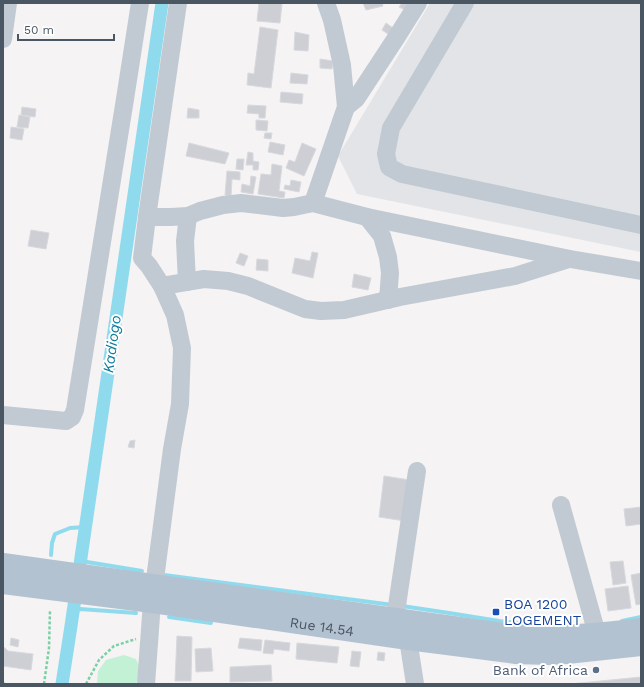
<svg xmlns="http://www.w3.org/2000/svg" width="644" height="687" viewBox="0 0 644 687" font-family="'Work Sans',sans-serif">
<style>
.airport{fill:#e2e4e7}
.green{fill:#c3f1d5}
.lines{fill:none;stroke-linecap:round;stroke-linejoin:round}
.stream{stroke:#90daee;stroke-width:4}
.canal{stroke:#90daee;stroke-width:13}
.building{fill:#cdcfd5;stroke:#d7d9de}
.path{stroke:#7ad0a6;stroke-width:2.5;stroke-dasharray:3 2;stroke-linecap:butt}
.minor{stroke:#c1cad2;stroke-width:18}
.major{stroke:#b3c2d1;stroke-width:22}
.transit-dot{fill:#1a4fb4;stroke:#fff;stroke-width:1.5}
.service-dot{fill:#5c6f8a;stroke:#fff;stroke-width:1.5}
.labels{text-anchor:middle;stroke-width:4;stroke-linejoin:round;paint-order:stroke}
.transit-label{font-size:14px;fill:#164399;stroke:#fff;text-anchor:start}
.street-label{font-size:14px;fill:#4a5661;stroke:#fff}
.service-label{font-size:14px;fill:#4e5e75;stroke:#fff;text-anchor:end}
.water-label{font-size:15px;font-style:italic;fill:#0c7c9b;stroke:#fff}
</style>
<rect width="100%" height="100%" fill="#f5f3f3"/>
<path class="airport" d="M430,3H641V252L357,194L338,156Z"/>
<path class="green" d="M124,655L136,659L141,670L136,684H97L98,671L106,660Z"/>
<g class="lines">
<g class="stream">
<path d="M51,555L52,543L55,534L70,528L86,527"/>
<path d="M81,557L87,562L142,571"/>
<path d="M164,575L393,605"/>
<path d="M402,606L449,613L499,621L545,626"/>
<path d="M73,613L80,609L136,613"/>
<path d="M169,617L211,623"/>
<path d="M622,621L641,617"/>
</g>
<path class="canal" d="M62,684L71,626L162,3"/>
</g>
<g class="building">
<path d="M259,3H282L280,23L257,21Z"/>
<path d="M363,3H382L383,6L366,10Z"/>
<path d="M402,3H405L408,4L405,10L399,7Z"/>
<path d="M386,23L393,28L388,34L382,30Z"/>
<path d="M260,27L278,30L271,88L247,85L248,73L254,74Z"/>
<path d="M295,32L309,35L308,51L294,50Z"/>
<path d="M320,59L333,61L332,69L320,68Z"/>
<path d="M291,73L308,75L307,84L290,83Z"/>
<path d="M281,92L303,94L302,104L280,102Z"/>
<path d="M248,105L266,106L265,118H259V114L247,113Z"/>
<path d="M22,107L36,109L35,117L21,115Z"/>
<path d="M188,108L199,110V118H187Z"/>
<path d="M19,115L30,117L28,128L17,127Z"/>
<path d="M256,120L268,121L267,131L256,130Z"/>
<path d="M11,127L24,129L22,140L10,138Z"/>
<path d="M265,133H272L271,139L264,138Z"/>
<path d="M270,142L285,145L283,155L268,152Z"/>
<path d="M189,143L229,153L225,164L186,156Z"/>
<path d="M302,143L316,149L304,176L286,168L289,160L295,162Z"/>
<path d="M248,152L253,153V161L259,162L258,170H253V165H246Z"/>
<path d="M237,159H244L243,170L236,169Z"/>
<path d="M272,164L282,166L279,191L285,192L284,198L258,194L261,174L271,175Z"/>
<path d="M227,171L240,172V180L232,179L231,196L225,195Z"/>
<path d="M251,176L256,177L253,194L241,192L242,184L250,186Z"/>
<path d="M291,180L301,182L299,192L284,189L285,185L290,186Z"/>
<path d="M31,230L49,233L46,249L28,246Z"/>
<path d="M312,252L318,253L313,278L292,273L295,258L310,261Z"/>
<path d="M240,253L248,256L244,266L236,263Z"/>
<path d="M257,259L268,260V271L256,270Z"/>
<path d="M354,274L371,278L368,290L352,287Z"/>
<path d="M135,440L134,448L128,447L130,441Z"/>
<path d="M384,476L410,480L405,521L379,517Z"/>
<path d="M641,507V524L626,526L624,509Z"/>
<path d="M623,561L626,583L613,585L610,562Z"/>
<path d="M641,573V604L636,605L631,575Z"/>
<path d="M628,586L631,608L608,611L605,589Z"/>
<path d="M177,636L192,637L191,681H175Z"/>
<path d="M11,638L19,640L18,647L10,645Z"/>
<path d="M240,638L262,640L261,651L238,648Z"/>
<path d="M265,640L290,643L289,651L274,649L273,654L263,653Z"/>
<path d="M297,643L339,647L337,663L296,659Z"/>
<path d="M3,646L8,651L33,654L31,670L3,666Z"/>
<path d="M211,648L213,671L196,672L195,649Z"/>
<path d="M352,651L361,652L359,667L350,666Z"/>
<path d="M378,652L385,653L384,661L377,660Z"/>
<path d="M271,665L272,681L230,682V667Z"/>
<path d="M641,677V684H570Z"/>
</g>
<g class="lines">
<g class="path">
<path d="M3,683L5,684"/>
<path d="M44,684L49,648L50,610"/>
<path d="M86,684L99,660L114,646L136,639"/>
</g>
<g class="minor">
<path d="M465,3L391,128L386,154L389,167L402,174L641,225"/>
<path d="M3,39L8,3"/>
<path d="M346,107L356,99L396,38L418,3"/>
<path d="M313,203L346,107L342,65L332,20L326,3"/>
<path d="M147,217H171L188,216L200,211L223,205L241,203L283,208L294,207L313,203L367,217L570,259L641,271"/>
<path d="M367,217L382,236L388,257L390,273L388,300"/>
<path d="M187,282L185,241L188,216"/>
<path d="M162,286L204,279L228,281L248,286L305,309L321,311L344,310L400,297L515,276L569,259"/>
<path d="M3,415L66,421L72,417L75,410L125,99L140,3"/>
<path d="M561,505L597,634"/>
<path d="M395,619L417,471"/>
<path d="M410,626L408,639L415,684"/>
<path d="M146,684L152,602L172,449L180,404L182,348L175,315L162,286L149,266L142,258L147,217L178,3"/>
</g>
<g class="major">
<path d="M3,564L519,636C560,638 601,634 641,629"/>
<path id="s1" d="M3,583L152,602L408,639L516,653L548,654L567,653L641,645"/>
</g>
</g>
<rect class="transit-dot" x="492" y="608" width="8" height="8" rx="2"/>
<circle class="service-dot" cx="596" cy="670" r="4"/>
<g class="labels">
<g class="transit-label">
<text x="504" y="609">BOA 1200<tspan x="504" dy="16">LOGEMENT</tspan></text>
</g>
<g class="street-label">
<text dy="5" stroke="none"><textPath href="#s1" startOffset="322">Rue 14.54</textPath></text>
</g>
<g class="service-label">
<text x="588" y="675">Bank of Africa</text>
</g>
<g class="water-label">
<text transform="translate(112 344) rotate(-82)" y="5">Kadiogo</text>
</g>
</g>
<rect width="644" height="687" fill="none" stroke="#4a5661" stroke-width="8"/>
<path d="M18 34v6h96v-6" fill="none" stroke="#4a5661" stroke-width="2"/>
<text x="24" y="34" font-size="12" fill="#4a5661" stroke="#ffffff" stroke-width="3" paint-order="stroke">50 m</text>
</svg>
